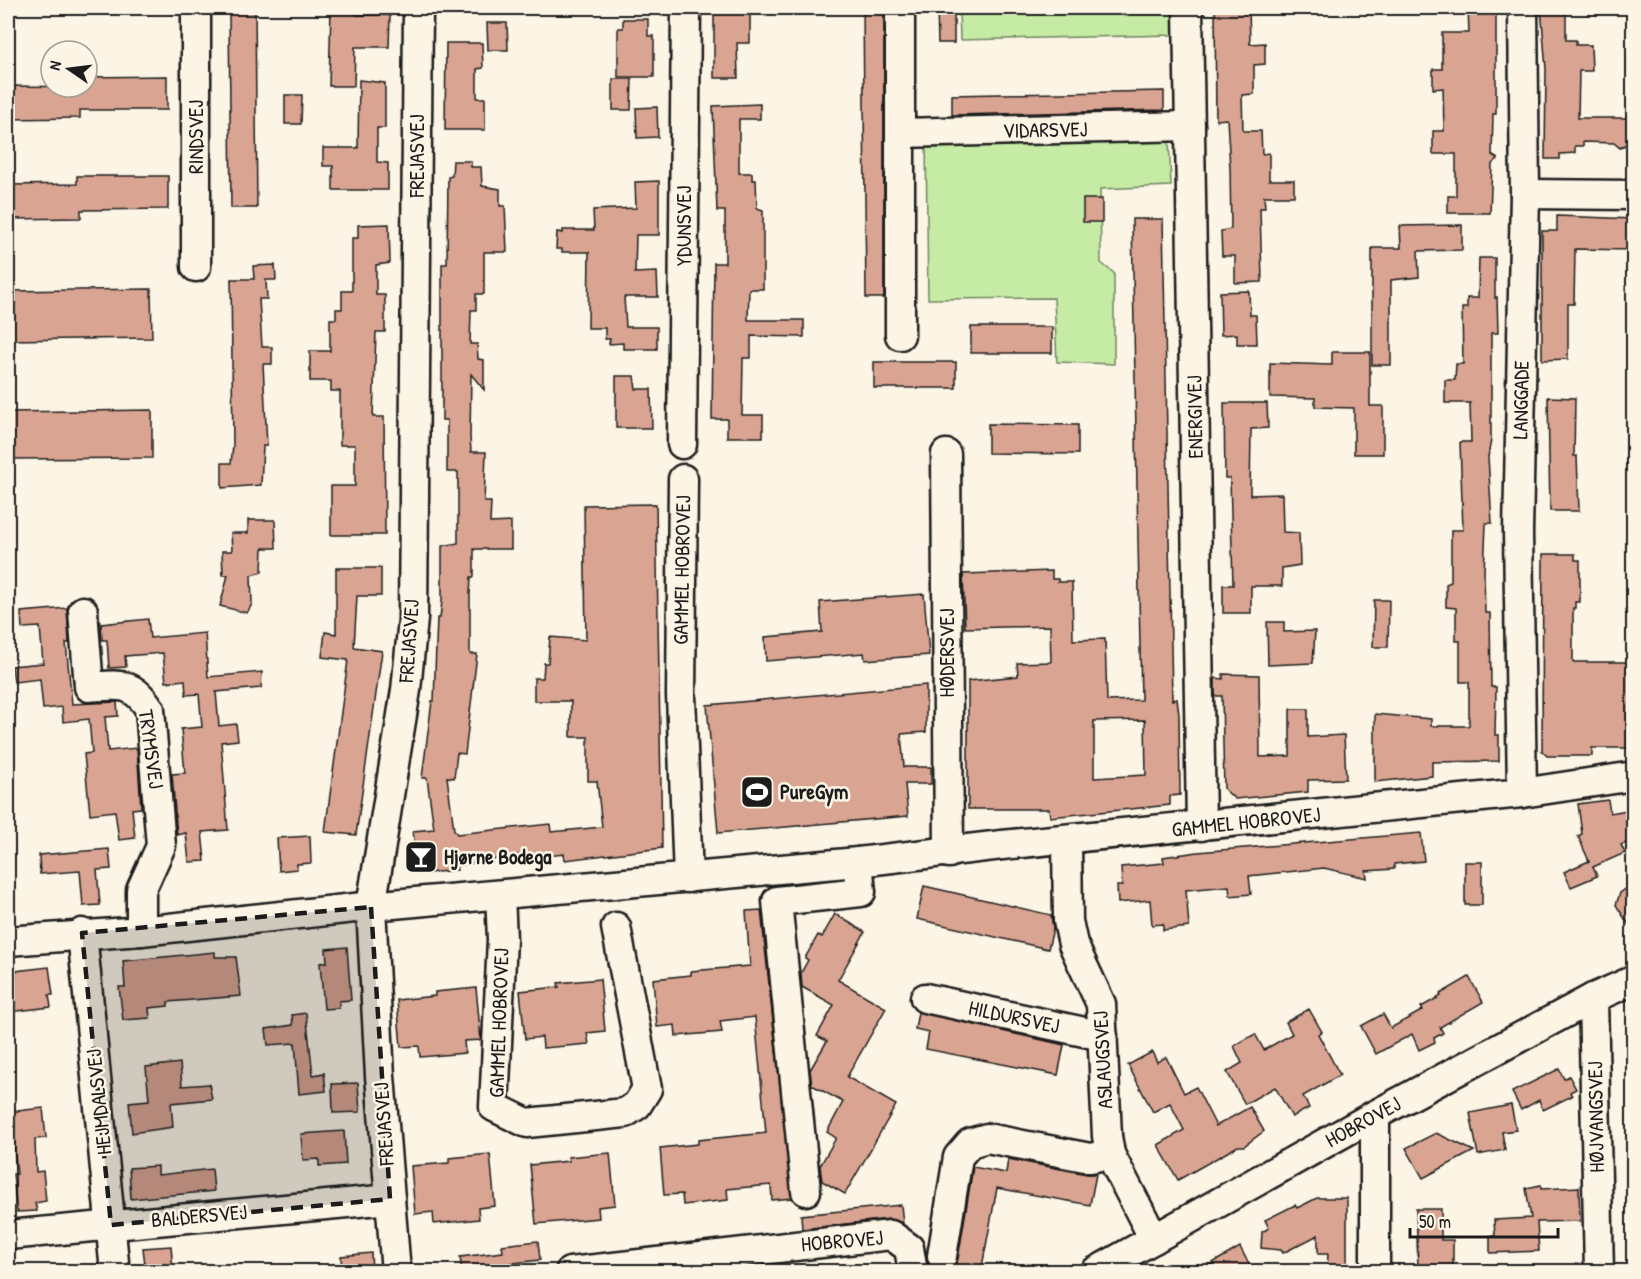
<svg xmlns="http://www.w3.org/2000/svg" width="1641" height="1279" viewBox="0 0 1641 1279" font-family="'Patrick Hand',sans-serif">
<style>
.green{fill:#c5eba5;stroke:#708460;stroke-width:1.5}
.building{fill:#daa492;stroke:#1c1c1c;stroke-width:1.5;fill-rule:evenodd}
.lines{fill:none;stroke-linecap:round;stroke-linejoin:round}
.minor-casing{stroke:#1c1c1c;stroke-width:33}
.minor{stroke:#fcf5e5;stroke-width:28}
.marked{fill:#1c1c1c;fill-opacity:0.2;stroke:#1c1c1c;stroke-width:4.5;stroke-dasharray:12 8;stroke-linejoin:round}
.labels{text-anchor:middle;stroke-width:5;stroke-linejoin:round;paint-order:stroke}
.street-label{font-size:21px;fill:#1c1c1c;stroke:#fcf5e5}
.poi-label{font-size:21px;font-weight:bold;fill:#1c1c1c;stroke:#fcf5e5;text-anchor:start}
</style>
<rect width="100%" height="100%" fill="#fcf5e5"/>
<filter id="ink" filterUnits="userSpaceOnUse"><feTurbulence type="fractalNoise" baseFrequency=".0167" numOctaves="2"/><feDisplacementMap in="SourceGraphic" scale="12" xChannelSelector="R" yChannelSelector="G"/><feConvolveMatrix kernelMatrix="1 2 1 2 8 2 1 2 1" color-interpolation-filters="sRGB"/></filter>
<g filter="url(#ink)">
<g class="green">
<path d="M959,8H1173L1174,35L960,40Z"/>
<path d="M1169,138L1171,186L1100,189L1101,263L1114,273V364L1057,362L1054,298L928,299L926,142Z"/>
</g>
<g class="building">
<path d="M238,8H255L257,208H231L229,13H238Z"/>
<path d="M331,8H356V15H390L389,47H355L354,86H329Z"/>
<path d="M714,8L750,9V43H737L738,78H714Z"/>
<path d="M863,8H884V298H866Z"/>
<path d="M937,8H954V43H938Z"/>
<path d="M1215,8H1249L1250,44L1265,43V64L1254,65V94L1242,95L1243,131H1261L1262,154L1269,153V180H1294V196H1264L1265,208H1260L1262,282L1235,283V256H1222L1221,231L1231,229L1230,168L1227,119L1216,120Z"/>
<path d="M1468,8H1496V114H1493L1492,155L1498,159L1492,164L1490,213H1448V196H1456V154H1433V131H1444L1443,88L1433,89V69H1442V33H1469Z"/>
<path d="M1541,8H1566V40H1576V45H1591L1592,71H1579L1578,118H1628V143L1620,148L1614,143L1583,142V146H1575V153L1560,154V159H1545L1546,69Z"/>
<path d="M623,19H648V36H654V77H618V28H623Z"/>
<path d="M487,23H507L508,50H488Z"/>
<path d="M446,43H482L483,68L477,69V98H485V130H445Z"/>
<path d="M167,76V110H80V118L8,119V86L87,87V77Z"/>
<path d="M613,79H632L631,110H613Z"/>
<path d="M359,80L385,83V128H377V162L388,163V190H333V166H323V148H358Z"/>
<path d="M1164,91V110L952,115V95Z"/>
<path d="M285,95H302L301,124H285Z"/>
<path d="M760,104V119H739V173H752V180H756L757,208L763,210V289H749L748,320H804V337L751,336V358H743L742,415H763V437H727V419H712L714,263H725V211H717L713,106Z"/>
<path d="M657,107L658,137L637,138L636,108Z"/>
<path d="M453,161H471V167H481L482,186L500,189V206H505L507,252H484V294H476V310H471L470,344H477L478,359L484,360V390L471,374L470,437L471,452H486L484,502H491L490,523L511,522V549H474V577H471L470,594V654H477L465,754L457,753L454,778L447,777L454,830L457,834L550,824L551,832L602,827L597,781H588V737H571V701H534V678H543L544,663H548L550,637L586,640L584,505L656,504L662,848L565,860L564,854L520,859V855L456,866L457,870L418,874L413,831L434,829L427,778H422L432,701H434L437,618H440L442,601V546L458,543V472H447V420H442V264H447L448,177L452,176Z"/>
<path d="M77,176H168V209L81,210V218L8,219V185L77,184Z"/>
<path d="M659,181V235H636L635,273L657,272L658,297H624L626,327H657V349H623V343L609,344L610,339H605V328H588L589,252H562V249H556L557,232L563,233V230H594L593,210L636,208L635,182Z"/>
<rect x="1083" y="199" width="19" height="23"/>
<path d="M1557,216L1634,219V250L1575,249L1574,304H1568V359L1542,360V231H1557Z"/>
<path d="M1132,219H1163L1172,700L1177,699L1179,715L1180,795L1170,796V805L1050,817L1049,809H968V681L1018,676L1017,663L1051,662L1050,626L965,628L963,574L1052,571V579H1058V582H1072L1073,640L1105,639L1107,701L1141,700ZM1145,720L1146,775L1094,778V721Z"/>
<path d="M389,224L390,263L376,265V295H385V332H376L373,417H384L385,535H331V486H355V445H340V391H331V381H310V351H330V319H336V309H342V291H352V238H358V225Z"/>
<path d="M1462,225V250L1418,251L1419,277L1391,280V365H1372V248H1401L1400,226Z"/>
<path d="M1479,258H1495V298L1497,297L1498,333H1491V440L1488,457L1492,523H1486L1484,573L1485,613H1490L1491,687H1496L1495,735H1499V761L1432,762V776L1375,782V714L1431,719V726H1469V682H1460V641H1456V608L1446,607V584L1451,582V530H1463L1460,442H1471L1470,403H1445V380H1455L1456,364H1463L1462,308H1467V298H1478Z"/>
<path d="M275,265L276,280H266L267,299H259L262,347H272V364H263L267,446H263L261,485L222,488V463H231L233,446L231,279H254L253,266Z"/>
<path d="M151,289L152,338L8,340V291Z"/>
<path d="M1249,291L1250,315H1256L1257,344H1237V334L1221,335L1220,292Z"/>
<rect x="971" y="327" width="81" height="26"/>
<path d="M1332,352H1370V406H1383V454H1354V408L1315,407V398L1270,397V363L1332,365Z"/>
<rect x="874" y="362" width="82" height="26"/>
<path d="M616,376H634L636,389H651L652,428H616Z"/>
<path d="M1548,397L1575,398L1574,456H1577L1579,511H1550Z"/>
<path d="M1224,403H1267L1268,428L1251,429L1250,495L1282,494L1283,532L1299,533L1300,565L1282,568V586H1251V613H1223V585H1233L1230,478H1225Z"/>
<path d="M152,410V458L8,459V412Z"/>
<path d="M988,424L1078,425V454L988,453Z"/>
<path d="M248,520H275L276,548H263L262,572L251,575L252,604L247,613L220,606L228,575H223L222,551H232L231,533H248Z"/>
<path d="M1543,554H1575V560H1580V602H1575V608H1573V662H1634V748H1592V756H1547L1542,751Z"/>
<path d="M336,568H381V596H357L354,647L382,651L356,835L325,832L348,660L322,657L325,632L336,634Z"/>
<path d="M924,594L929,655L865,660L864,653L766,661L765,637L822,632L820,602Z"/>
<path d="M1374,600H1389L1388,647H1373Z"/>
<path d="M67,608L69,643H66L72,704L117,702L118,716L105,717L108,751L137,748L141,808L132,809L135,838L119,840L115,811L90,814L84,754L92,753L89,719L63,722L62,707L43,709L40,679L14,682L12,666L43,663L40,627L22,628L21,612Z"/>
<path d="M148,619L150,638L205,633L208,677L262,672L261,688L216,692L219,726L236,724L238,740L221,742L228,830L202,832L205,861L189,862L186,833L177,835L172,774L185,773L181,729L202,727L199,694L186,695L185,680L166,682L163,653L125,656L126,667L109,668L107,640H102L101,624Z"/>
<path d="M1267,622H1284V632L1315,631L1313,663L1268,665Z"/>
<path d="M1223,674L1259,675L1260,757L1290,756V709H1308V737L1344,735L1346,779L1308,780V792L1235,799L1224,789L1222,696H1215V678L1223,679Z"/>
<path d="M926,685V732L901,734L904,767H931V784H905L908,816L718,833L707,705Z"/>
<path d="M1608,800L1610,813L1634,809V840L1621,845L1625,853L1593,867L1597,876L1571,887L1564,872L1589,861L1578,836L1582,834L1578,804Z"/>
<path d="M1421,833L1424,861L1394,864V869L1366,871L1367,878L1324,868L1249,876L1251,894L1230,896L1229,886L1186,890L1189,927L1163,930V924L1152,925L1150,900L1118,903L1117,886H1122L1121,867L1164,863L1163,857L1198,852Z"/>
<path d="M310,836L311,863L297,864V869L279,871L277,838Z"/>
<path d="M109,849L111,869L97,870L100,905L83,906L80,871L40,874L39,855Z"/>
<rect x="1465" y="862" width="17" height="43"/>
<path d="M1634,883V933L1616,905L1620,893Z"/>
<path d="M924,886L1051,915L1053,929L1048,949L917,919Z"/>
<path d="M761,910L792,1198L772,1200L771,1185L727,1189L728,1200L683,1205L682,1194L664,1195L660,1148L698,1144V1140L766,1133L755,1017L720,1021L722,1032L676,1036L675,1025L657,1027L653,979L691,975V971L750,966L746,911Z"/>
<path d="M835,914L865,932L838,980L886,1008L847,1077L896,1105L845,1194L822,1181L820,1166L836,1138L827,1132L843,1102L812,1085L810,1070L827,1041L817,1036L834,1005L802,987L801,973L808,960L805,958L818,935L822,937Z"/>
<path d="M347,947L351,1000L339,1001V1008L324,1009L320,963L327,962L326,949Z"/>
<path d="M215,952V957H236L241,996L168,1002V1006L149,1008L150,1018L123,1020L119,987H125L123,961Z"/>
<path d="M49,967L53,995H49L51,1007L8,1012V978H16L15,971Z"/>
<path d="M1469,977L1483,1002L1440,1027L1443,1033L1434,1038L1435,1042L1419,1050L1412,1034L1376,1054L1361,1026L1383,1014L1391,1028L1423,1010L1421,1007L1441,996L1440,994Z"/>
<path d="M600,979L605,1031L587,1033L589,1044L543,1048L542,1037L525,1039L520,991L559,987L558,983Z"/>
<path d="M476,988L481,1040L464,1041L465,1053L420,1057L419,1046L401,1047L397,1000L435,996V992Z"/>
<path d="M1309,1009L1322,1032L1318,1034L1340,1075L1303,1096L1309,1108L1292,1117L1275,1087L1245,1104L1227,1072L1242,1063L1234,1046L1255,1034L1264,1050L1292,1034L1286,1022Z"/>
<path d="M918,1012L1064,1045L1058,1075L926,1049L929,1032L915,1029Z"/>
<path d="M306,1013L313,1075L324,1073L326,1091L299,1094L295,1043L268,1045L266,1029L293,1025L292,1015Z"/>
<path d="M1152,1052L1157,1062L1166,1057L1184,1093L1196,1087L1216,1126L1250,1107L1264,1131L1244,1146H1238L1178,1180L1158,1145L1184,1130L1170,1103L1153,1112L1128,1065Z"/>
<path d="M180,1063L182,1086L209,1084L212,1099L171,1103L173,1127L132,1133L129,1102L149,1100L146,1067Z"/>
<path d="M1559,1069L1564,1079L1569,1076L1576,1089L1570,1092L1572,1096L1543,1110L1539,1100L1521,1110L1512,1092Z"/>
<path d="M358,1083L360,1112L333,1113L332,1084Z"/>
<path d="M1511,1105L1516,1130L1502,1132L1505,1150L1478,1155L1470,1113Z"/>
<path d="M43,1108L46,1138L35,1139L36,1172L43,1171L46,1201L35,1203L37,1211L17,1212L13,1174H17L12,1128L8,1129V1112Z"/>
<path d="M344,1131L346,1164L319,1166V1159L303,1160L301,1134Z"/>
<path d="M1436,1133L1474,1151L1423,1178L1406,1148Z"/>
<path d="M610,1153L615,1205L598,1207L599,1218L536,1224L530,1165L569,1161L568,1157Z"/>
<path d="M490,1154L495,1206L478,1208L479,1219L434,1224L433,1212L415,1214L411,1166L449,1163V1158Z"/>
<path d="M1008,1159L1087,1174H1096L1090,1205L997,1188L981,1272H947L954,1267L958,1259L973,1167L1006,1173Z"/>
<path d="M158,1166V1175L212,1169L214,1191L131,1199L129,1168Z"/>
<path d="M1541,1185V1189L1579,1187L1580,1221L1537,1222L1539,1251L1490,1253V1236H1495L1494,1220L1531,1218L1526,1188Z"/>
<path d="M1317,1198H1347V1271L1327,1270L1328,1254H1318V1235L1283,1253L1281,1250L1261,1248L1262,1232L1269,1228L1265,1220L1295,1205L1297,1208Z"/>
<path d="M901,1205L903,1224L889,1219L802,1229L801,1215Z"/>
<path d="M1416,1209H1441V1240H1453V1267H1418Z"/>
<path d="M538,1241L540,1260L505,1264V1268L462,1272L460,1257L503,1252L502,1245Z"/>
<path d="M171,1246L173,1272H146L143,1248Z"/>
<path d="M1240,1247L1253,1272H1197Z"/>
<path d="M371,1253L372,1272H342L341,1256Z"/>
</g>
<g class="lines">
<defs>
<g id="minor">
<path d="M900,8V335"/>
<path d="M1188,8L1201,826"/>
<path d="M900,133L1190,126"/>
<path d="M1525,194L1634,195"/>
<path d="M196,267V8"/>
<path d="M682,444L686,8"/>
<path d="M946,454L949,853"/>
<path d="M683,479L681,695L688,878"/>
<path d="M83,611L89,687C120,685 132,681 150,709L161,846L141,890V931"/>
<path d="M1522,793L1518,532L1525,194L1523,8"/>
<path d="M1067,840L1068,921L1073,944L1101,1004L1107,1136L1110,1154L1154,1239"/>
<path d="M500,895L502,939L494,1107L527,1123L625,1113L637,1105L647,1089L616,927"/>
<path d="M82,933L115,1272"/>
<path d="M8,941L141,931L382,905L858,862L1002,845L1522,793L1634,776"/>
<path d="M925,998L1103,1036"/>
<path d="M1593,998L1599,1272"/>
<path d="M806,1191L777,901L861,892L858,862"/>
<path d="M8,1235L390,1199"/>
<path d="M942,1256L958,1157L970,1143L987,1138L1090,1158L1110,1154"/>
<path d="M396,1272L380,1076L371,907L406,690L413,619L418,8"/>
<path d="M570,1272L891,1235L909,1248L913,1272"/>
<path d="M1095,1272L1375,1115L1593,998L1634,980"/>
<path d="M1375,1272V1115"/>
</g>
</defs>
<use href="#minor" class="minor-casing"/>
<use href="#minor" class="minor"/>
</g>
</g>
<path class="marked" d="M371,907L390,1199L111,1225L82,933Z"/>
<defs>
<symbol id="stadium-square" viewBox="-11 -11 22 22"><rect x="-9" y="-9" width="18" height="18" rx="4" fill="#1c1c1c" stroke="#fcf5e5"/><path d="M0-5a6.5 5 0 1 0 0 10a6.5 5 0 1 0 0-10ZM-3.5-1.8h7v3.6h-7Z" fill="#fff"/></symbol>
<symbol id="bar-square" viewBox="-11 -11 22 22"><rect x="-9" y="-9" width="18" height="18" rx="4" fill="#1c1c1c" stroke="#fcf5e5"/><path d="M-6-5H6L.8 .8V4.5H3.5V6h-7V4.5H-.8V.8Z" fill="#fff"/></symbol>
</defs>
<g fill-rule="evenodd">
<use href="#stadium-square" x="738" y="773" width="38" height="38"/>
<use href="#bar-square" x="402" y="838" width="38" height="38"/>
</g>
<g class="labels">
<g class="street-label">
<text transform="translate(1045 130) rotate(-1)" y="7">VIDARSVEJ</text>
<text transform="translate(196 137) rotate(-90)" y="7">RINDSVEJ</text>
<text transform="translate(417 156) rotate(-90)" y="7">FREJASVEJ</text>
<text transform="translate(684 226) rotate(-90)" y="7">YDUNSVEJ</text>
<text transform="translate(1521 400) rotate(-89)" y="7">LANGGADE</text>
<text transform="translate(1195 417) rotate(-91)" y="7">ENERGIVEJ</text>
<text transform="translate(682 570) rotate(-89)" y="7">GAMMEL HOBROVEJ</text>
<text transform="translate(409 641) rotate(-86)" y="7">FREJASVEJ</text>
<text transform="translate(947 653) rotate(-90)" y="7">HØDERSVEJ</text>
<text transform="translate(151 749) rotate(82)" y="7">TRYMSVEJ</text>
<text transform="translate(1246 822) rotate(-6)" y="7">GAMMEL HOBROVEJ</text>
<text transform="translate(1014 1017) rotate(12)" y="7">HILDURSVEJ</text>
<text transform="translate(499 1023) rotate(-88)" y="7">GAMMEL HOBROVEJ</text>
<text transform="translate(1103 1060) rotate(-93)" y="7">ASLAUGSVEJ</text>
<text transform="translate(99 1102) rotate(-96)" y="7">HEJMDALSVEJ</text>
<text transform="translate(1596 1117) rotate(-91)" y="7">HØJVANGSVEJ</text>
<text transform="translate(1363 1122) rotate(-29)" y="7">HOBROVEJ</text>
<text transform="translate(384 1124) rotate(-94)" y="7">FREJASVEJ</text>
<text transform="translate(199 1216) rotate(-5)" y="7">BALDERSVEJ</text>
<text transform="translate(842 1241) rotate(-5)" y="7">HOBROVEJ</text>
</g>
<g class="poi-label">
<text x="780" y="799">PureGym</text>
<text x="444" y="864">Hjørne Bodega</text>
</g>
</g>
<rect width="1641" height="1279" fill="none" stroke="#fcf5e5" stroke-width="30"/>
<rect x="15" y="15" width="1611" height="1249" fill="none" stroke="#1c1c1c" stroke-width="2" filter="url(#ink)"/>
<g transform="translate(69 69) rotate(284)"><circle r="28" fill="#fcf5e5" stroke="#a29e95" stroke-width="1.5"/>
<path d="M0-4.5L10 22L0 15L-10 22Z" fill="#1c1c1c"/>
<text y="-9" font-size="16" font-weight="bold" text-anchor="middle" fill="#1c1c1c">N</text>
</g>
<path d="M1410 1228v9h148v-9" fill="none" stroke="#1c1c1c" stroke-width="3"/>
<text x="1419" y="1228" font-size="18" fill="#1c1c1c" stroke="#fcf5e5" stroke-width="4.5" paint-order="stroke">50 m</text>
</svg>
